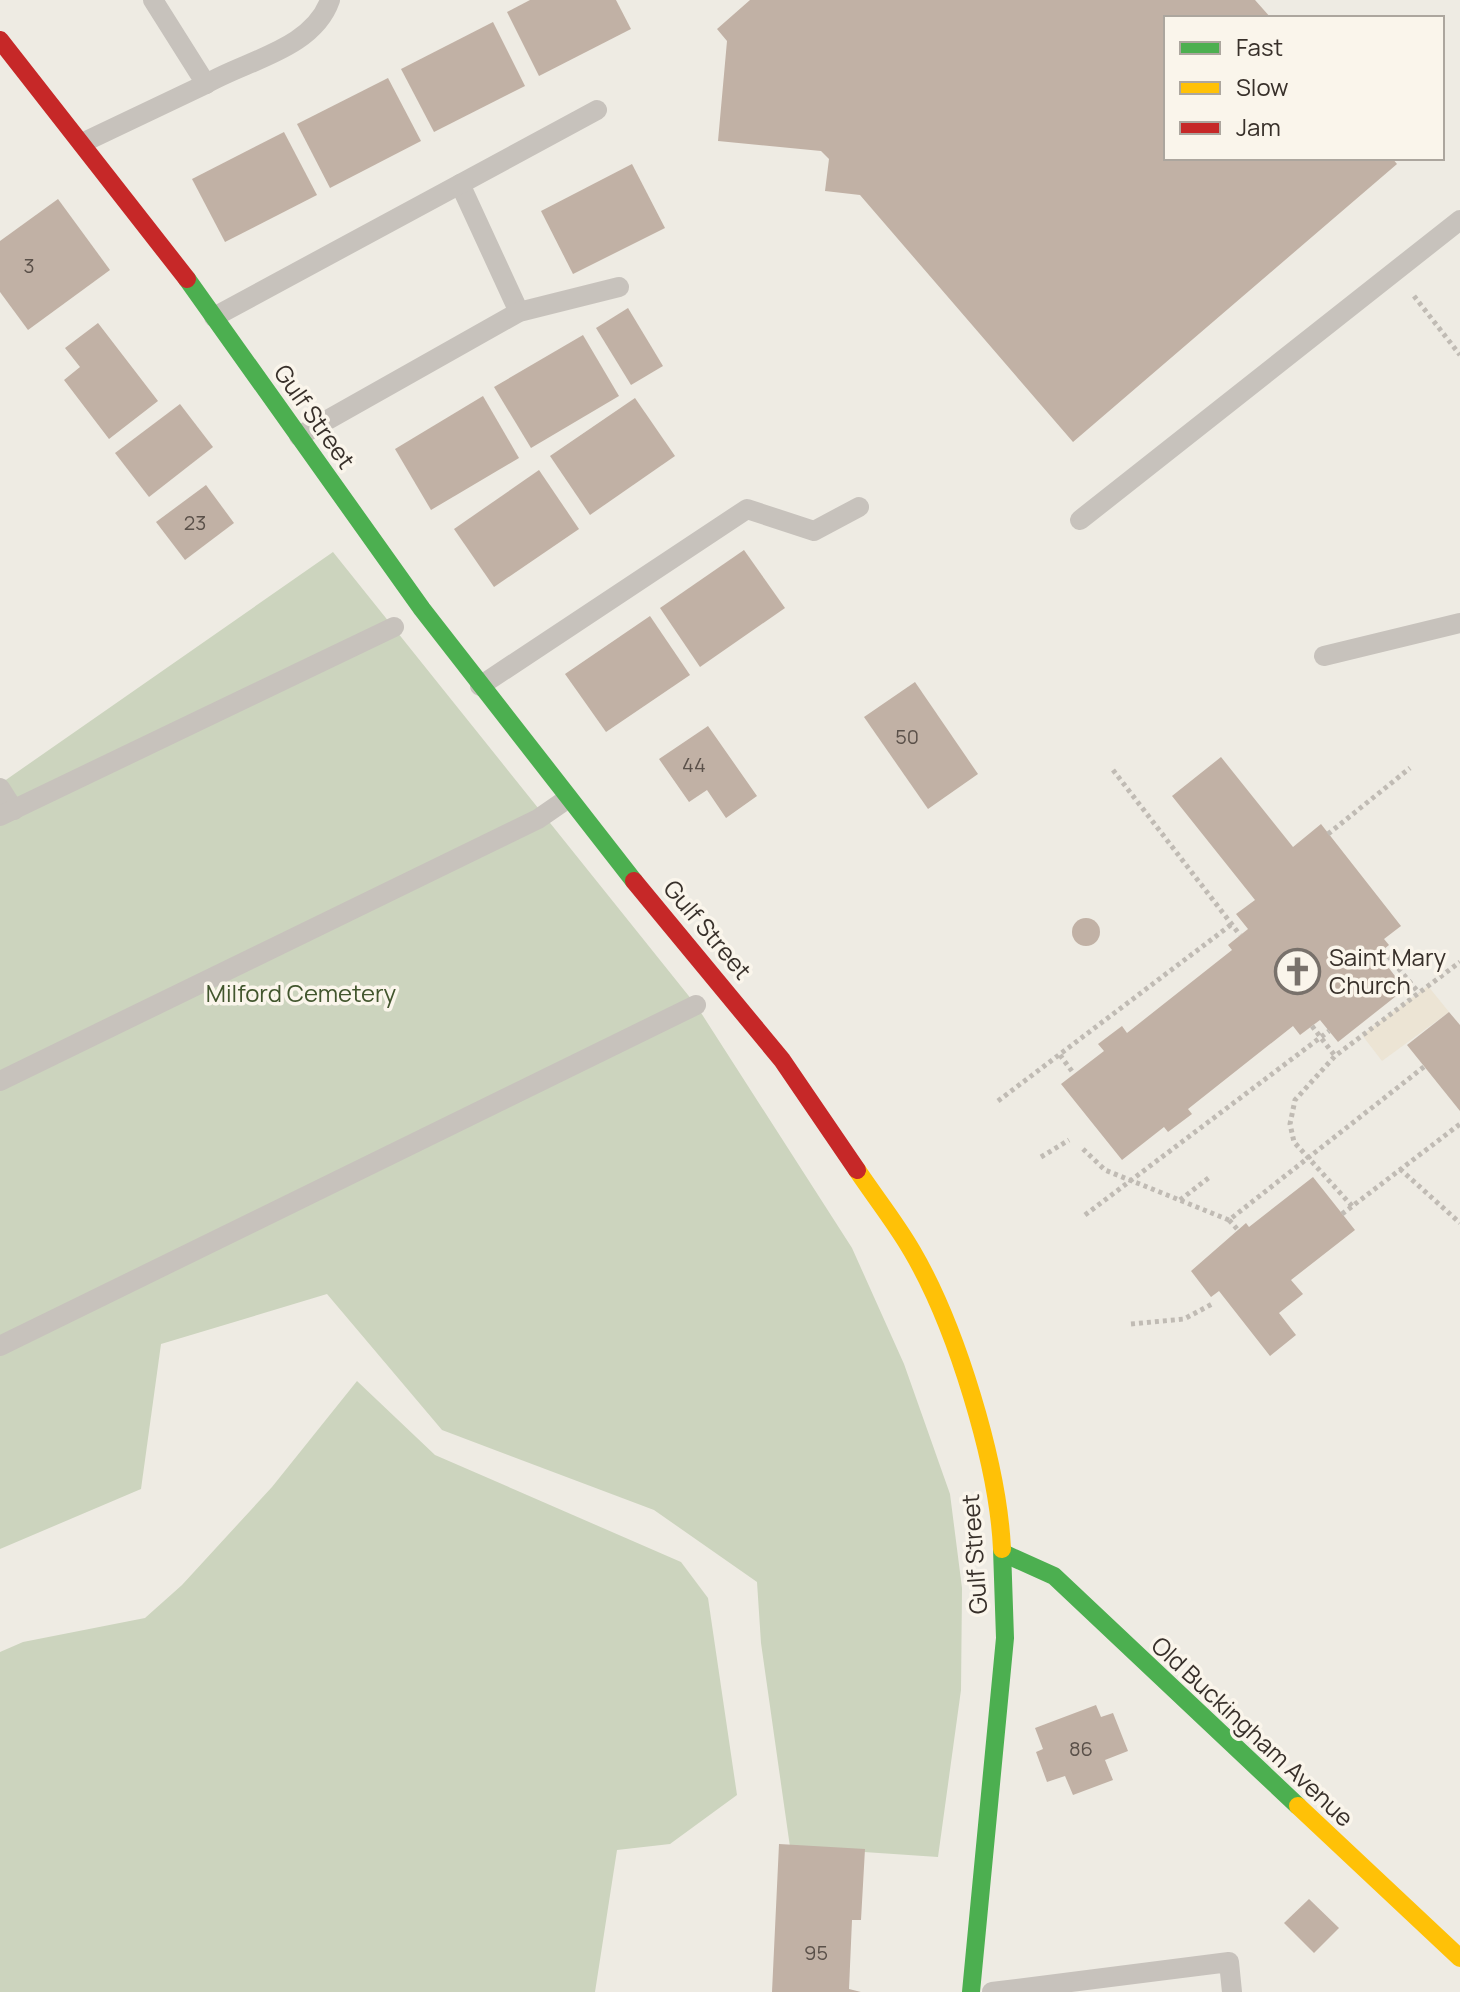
<svg xmlns="http://www.w3.org/2000/svg" width="1460" height="1992" viewBox="0 0 1460 1992" font-family="Manrope,sans-serif">
<style>
.green{fill:#ccd4be}
.plaza{fill:#ece4d4}
.building{fill:#c1b1a5}
.lines{fill:none;stroke-linecap:round;stroke-linejoin:round}
.path{stroke:#c0bbb4;stroke-width:5;stroke-dasharray:4 4;stroke-linecap:butt}
.lane{stroke:#c7c2bc;stroke-width:20}
.fast{stroke:#4caf50;stroke-width:18}
.slow{stroke:#ffc107;stroke-width:18}
.jam{stroke:#c62828;stroke-width:18}
.labels{text-anchor:middle;stroke-width:7;stroke-linejoin:round;paint-order:stroke}
.number-label{font-size:20px;fill:#5a5049}
.street-label{font-size:24px;fill:#38302a;stroke:#faf5eb}
.poi-label{font-size:24px;fill:#38302a;stroke:#faf5eb;text-anchor:start}
.park-label{font-size:24px;fill:#42562e;stroke:#faf5eb}
</style>
<rect width="100%" height="100%" fill="#eeebe3"/>
<g class="green">
<path d="M333,552L696,1005L852,1248L904,1364L950,1494L962,1588L961,1690L938,1857L790,1847L761,1643L757,1582L654,1510L442,1430L327,1294L161,1344L141,1489L0,1549V784Z"/>
<path d="M357,1381L435,1455L681,1562L708,1598L737,1795L670,1844L617,1850L595,1992H0V1652L23,1642L145,1618L182,1585L272,1487Z"/>
</g>
<path class="plaza" d="M1428,986L1449,1012L1382,1061L1362,1035Z"/>
<g class="building">
<path d="M530,0H616L631,29L539,76L507,12Z"/>
<path d="M750,0H1255L1271,18H1166V158H1392L1397,164L1073,442L860,195L825,191L829,159L821,151L718,141L727,41L717,29Z"/>
<path d="M493,22L525,86L434,132L401,69Z"/>
<path d="M388,78L421,141L330,188L297,124Z"/>
<path d="M284,132L317,195L225,242L192,179Z"/>
<path d="M632,164L665,228L573,274L541,211Z"/>
<path d="M58,199L110,270L28,330L0,292V241Z"/>
<path d="M628,308L663,366L631,385L596,328Z"/>
<path d="M98,323L158,401L109,439L64,380L80,367L65,348Z"/>
<path d="M583,335L619,396L531,448L494,387Z"/>
<path d="M483,396L519,458L431,510L395,449Z"/>
<path d="M635,398L675,456L590,515L550,456Z"/>
<path d="M180,404L213,447L149,497L115,453Z"/>
<path d="M539,470L579,529L494,587L454,529Z"/>
<path d="M206,485L234,523L185,560L156,522Z"/>
<path d="M744,550L785,608L700,667L660,608Z"/>
<path d="M650,616L690,675L606,732L565,674Z"/>
<path d="M915,682L978,774L928,809L864,717Z"/>
<path d="M708,726L757,796L726,818L707,790L689,802L659,759Z"/>
<path d="M1221,757L1293,847L1321,824L1401,926L1384,939L1389,945L1378,954L1405,989L1338,1042L1320,1020L1300,1035L1293,1026L1188,1109L1192,1114L1168,1132L1164,1127L1122,1160L1061,1084L1104,1051L1098,1044L1122,1026L1127,1033L1232,950L1228,945L1248,929L1236,914L1255,900L1172,796Z"/>
<circle cx="1086" cy="932" r="14"/>
<path d="M1449,1012L1460,1025V1111L1407,1045Z"/>
<path d="M1313,1177L1355,1230L1291,1280L1303,1294L1279,1313L1296,1335L1270,1356L1219,1291L1211,1297L1191,1271L1246,1223L1249,1227Z"/>
<path d="M1096,1705L1101,1717L1113,1713L1128,1751L1105,1760L1113,1780L1073,1795L1065,1776L1047,1782L1036,1752L1043,1749L1035,1728Z"/>
<path d="M779,1844L865,1849L861,1920H852L849,1989L861,1992H772Z"/>
<path d="M1309,1899L1339,1928L1314,1953L1284,1923Z"/>
</g>
<g class="lines">
<g class="path">
<path d="M1414,296L1460,355"/>
<path d="M1113,770L1240,935"/>
<path d="M1328,834L1410,768"/>
<path d="M1383,950L1419,993"/>
<path d="M1312,1026L1335,1056"/>
<path d="M1060,1055L1074,1074"/>
<path d="M998,1101L1232,924"/>
<path d="M1083,1149L1105,1170L1229,1220L1425,1066"/>
<path d="M1041,1157L1069,1140"/>
<path d="M1400,1169L1460,1223"/>
<path d="M1180,1200L1211,1176"/>
<path d="M1352,1206L1294,1142L1290,1124L1295,1100L1335,1056L1460,962"/>
<path d="M1342,1214L1460,1124"/>
<path d="M1085,1215L1329,1031"/>
<path d="M1229,1220L1238,1230"/>
<path d="M1131,1324L1184,1319L1214,1303"/>
</g>
<g class="lane">
<path d="M206,84C247,60 313,49 330,0"/>
<path d="M82,143L206,84L153,0"/>
<path d="M460,184L519,312"/>
<path d="M214,317L597,110"/>
<path d="M299,436L519,312L619,287"/>
<path d="M1080,520L1460,220"/>
<path d="M1324,656L1460,623"/>
<path d="M480,686L747,509L814,531L859,507"/>
<path d="M0,788L14,810"/>
<path d="M0,816L394,627"/>
<path d="M0,1081L538,819L567,799"/>
<path d="M0,1346L696,1005"/>
<path d="M992,1992L1229,1962L1232,1992"/>
</g>
<g class="fast">
<path d="M187,279L422,609L634,881"/>
<path d="M1003,1553L1054,1576L1298,1806"/>
<path d="M971,1992L1005,1638L1002,1549"/>
</g>
<g class="slow">
<path d="M857,1170C875,1197 896,1223 912,1251C956,1326 998,1463 1002,1549"/>
<path d="M1298,1806L1460,1958"/>
</g>
<g class="jam">
<path d="M0,40L187,279"/>
<path d="M634,881L782,1060L857,1170"/>
</g>
</g>
<defs>
<symbol id="church-ring" viewBox="-11 -11 22 22"><circle r="9.5" fill="#faf5eb" stroke="#78716b" stroke-width="1.5"/><path d="M-1.2-6h2.4v3.5h3.3v2.4h-3.3V6h-2.4V-.1h-3.3v-2.4h3.3Z" fill="#78716b"/></symbol>
</defs>
<g fill-rule="evenodd">
<use href="#church-ring" x="1272" y="946" width="51" height="51"/>
</g>
<g class="labels">
<g class="number-label">
<text x="29" y="273">3</text>
<text x="195" y="530">23</text>
<text x="907" y="744">50</text>
<text x="694" y="772">44</text>
<text x="1081" y="1756">86</text>
<text x="816" y="1960">95</text>
</g>
<g class="street-label">
<text transform="translate(314 417) rotate(55)" y="8">Gulf Street</text>
<text transform="translate(707 930) rotate(50)" y="8">Gulf Street</text>
<text transform="translate(975 1554) rotate(-94)" y="8">Gulf Street</text>
<text transform="translate(1252 1732) rotate(43)" y="8">Old Buckingham Avenue</text>
</g>
<g class="poi-label">
<text x="1329" y="966">Saint Mary<tspan x="1329" dy="28">Church</tspan></text>
</g>
<g class="park-label">
<text x="301" y="1002">Milford Cemetery</text>
</g>
</g>
<rect x="1164" y="16" width="280" height="144" fill="#faf5eb" stroke="#aca69e" stroke-width="2"/>
<rect x="1180" y="42" width="40" height="12" fill="#4caf50" stroke="#aca69e" stroke-width="2"/>
<text x="1236" y="56" font-size="24" fill="#38302a">Fast</text>
<rect x="1180" y="82" width="40" height="12" fill="#ffc107" stroke="#aca69e" stroke-width="2"/>
<text x="1236" y="96" font-size="24" fill="#38302a">Slow</text>
<rect x="1180" y="122" width="40" height="12" fill="#c62828" stroke="#aca69e" stroke-width="2"/>
<text x="1236" y="136" font-size="24" fill="#38302a">Jam</text>
</svg>
